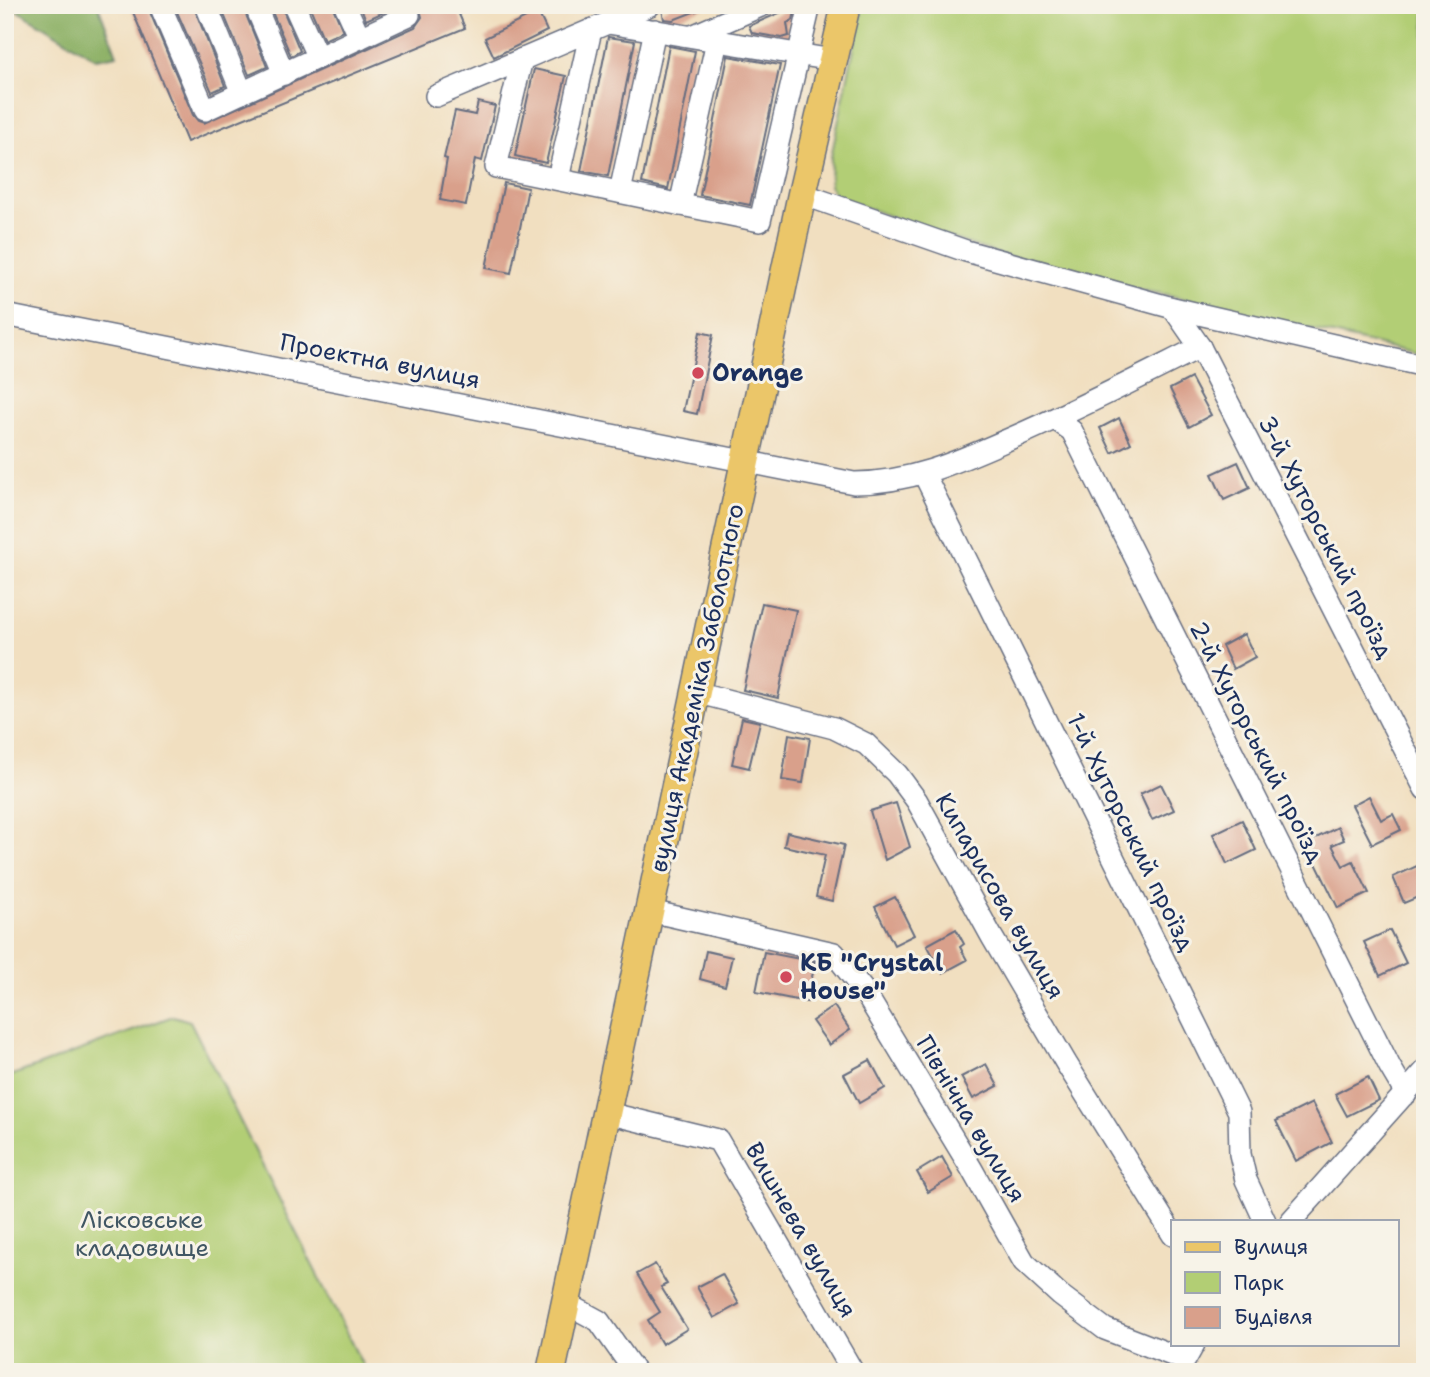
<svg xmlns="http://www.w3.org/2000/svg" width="1430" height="1377" viewBox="0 0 1430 1377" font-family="'Shantell Sans',sans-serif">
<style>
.green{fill:#b2ce74;stroke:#667e69;stroke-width:2}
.forest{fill:#8db166;stroke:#547062;stroke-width:2}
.building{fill:#d9a08b}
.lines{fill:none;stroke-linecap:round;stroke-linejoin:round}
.minor-casing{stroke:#666d80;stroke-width:24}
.major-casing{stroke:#666d80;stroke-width:31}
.minor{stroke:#fff;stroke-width:21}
.major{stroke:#ebc669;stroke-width:28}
.poi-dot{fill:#d1495b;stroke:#f7f3e8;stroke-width:2.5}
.labels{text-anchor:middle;stroke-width:6;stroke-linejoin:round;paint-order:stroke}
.street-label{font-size:24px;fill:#1b2f5e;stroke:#f7f3e8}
.poi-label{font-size:24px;font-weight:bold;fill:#1b2f5e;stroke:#f7f3e8;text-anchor:start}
.park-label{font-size:24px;fill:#415764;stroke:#f7f3e8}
</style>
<rect width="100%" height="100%" fill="#f7f3e8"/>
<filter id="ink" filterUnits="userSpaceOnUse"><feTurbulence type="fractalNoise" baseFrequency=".0143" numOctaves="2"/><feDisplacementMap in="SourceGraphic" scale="14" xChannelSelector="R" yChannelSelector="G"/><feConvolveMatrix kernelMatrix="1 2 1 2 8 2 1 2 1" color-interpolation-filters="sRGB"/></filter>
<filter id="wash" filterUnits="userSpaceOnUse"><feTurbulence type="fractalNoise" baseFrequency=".00686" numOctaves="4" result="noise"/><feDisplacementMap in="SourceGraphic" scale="28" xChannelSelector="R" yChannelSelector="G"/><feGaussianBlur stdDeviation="1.57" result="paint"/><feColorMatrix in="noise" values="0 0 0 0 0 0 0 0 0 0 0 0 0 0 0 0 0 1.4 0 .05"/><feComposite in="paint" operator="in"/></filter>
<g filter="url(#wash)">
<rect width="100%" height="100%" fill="#f1dfc0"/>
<g class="green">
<path d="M863,5H1425V356L1164,294C1053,278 941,235 835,196L830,185L831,157Z"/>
<path d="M173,1016L190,1021L366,1372H5V1078Z"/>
</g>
<path class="forest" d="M5,5H98L117,55L96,59L18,11L5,8Z"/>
<g id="blocks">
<g class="building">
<path d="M130,5H147L193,115L198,121L204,123L415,27L422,17L419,5H455L465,28L187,142Z"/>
<path d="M174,5H193L225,86L212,92Z"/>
<path d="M220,5H242L267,67L249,75Z"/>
<path d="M269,5H281L300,51L291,56Z"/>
<path d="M309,5H332L343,31L324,40Z"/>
<path d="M360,5H392L393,8L366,20Z"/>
<path d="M674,5H709V6L673,20L664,19L662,10Z"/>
<path d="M793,7L795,12L793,20L787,23L789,36L782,38L752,33L749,26Z"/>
<path d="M538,12L547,31L494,57L485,38Z"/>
<path d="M608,37L635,41L608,176L581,171Z"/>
<path d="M669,46L695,51L668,189L642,183Z"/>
<path d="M728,56L780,65L750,205L700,195Z"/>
<path d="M534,69L566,76L546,163L515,156Z"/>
<path d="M478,102L495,106L482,161L475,159L466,205L440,200L447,159L444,158L455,111L475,115Z"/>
<path d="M504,183L528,188L511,273L486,268Z"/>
<path d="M700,332L713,335L697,414L683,411Z"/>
<path d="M1191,378L1211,415L1189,427L1170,389Z"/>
<path d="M1119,418L1131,443L1112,453L1100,428Z"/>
<path d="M1238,462L1250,488L1224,500L1212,474Z"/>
<path d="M762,603L796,610L778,698L743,690Z"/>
<path d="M1244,634L1255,657L1233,669L1222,646Z"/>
<path d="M742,718L760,722L749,768L732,764Z"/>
<path d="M789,734L810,738L803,783L782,780Z"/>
<path d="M1161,784L1174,810L1152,820L1140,794Z"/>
<path d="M1369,796L1381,820L1393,814L1401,830L1372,844L1352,805Z"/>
<path d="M896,803L910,847L885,860L870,811Z"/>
<path d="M1242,820L1256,850L1227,864L1213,834Z"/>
<path d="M1338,827L1344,840L1332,845L1343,866L1353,861L1369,893L1338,908L1306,843Z"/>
<path d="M787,832L844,845L832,901L816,897L825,855L784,846Z"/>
<path d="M1419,865L1425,878V894L1404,903L1393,877Z"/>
<path d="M895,897L914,935L894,945L875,907Z"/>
<path d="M956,929L964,944L960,947L967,960L943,973L927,945Z"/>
<path d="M1390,930L1406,963L1380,976L1364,942Z"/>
<path d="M706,951L732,957L725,986L700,979Z"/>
<path d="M764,952L815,962L807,1002L756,992Z"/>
<path d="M834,1006L850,1030L829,1045L812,1021Z"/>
<path d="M870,1060L885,1088L859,1103L844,1074Z"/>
<path d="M986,1064L998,1086L973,1099L961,1077Z"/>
<path d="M1368,1077L1379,1100L1347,1116L1335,1094Z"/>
<path d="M1312,1103L1332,1142L1296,1161L1276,1121Z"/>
<path d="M942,1157L953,1177L928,1192L917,1172Z"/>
<path d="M655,1264L667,1284L661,1287L687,1329L662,1344L648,1320L660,1312L637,1274Z"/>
<path d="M722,1274L739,1304L714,1318L697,1287Z"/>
</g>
</g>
</g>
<g filter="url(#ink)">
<use href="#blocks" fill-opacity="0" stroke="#666d80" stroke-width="2"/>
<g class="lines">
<defs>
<g id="minor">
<path d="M160,5L205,110L409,15L405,5"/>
<path d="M206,5L242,93"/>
<path d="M255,5L284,74"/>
<path d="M294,5L318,58"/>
<path d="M345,5L360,38"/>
<path d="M608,23L833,60"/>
<path d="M692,36L763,5"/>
<path d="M522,59L496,167L760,221L810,5"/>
<path d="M436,96L650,5"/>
<path d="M558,179L591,30"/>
<path d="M620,192L655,30"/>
<path d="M802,194L966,251L1173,308L1425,366"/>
<path d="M680,205L717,41"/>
<path d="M1173,308L1200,347L1425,789"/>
<path d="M5,315L854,483C910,483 957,462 1007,440C1073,412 1136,379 1200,347"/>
<path d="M1055,419L1072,431L1390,1067L1406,1094"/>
<path d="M924,474L1239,1112L1240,1154L1246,1180L1265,1221"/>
<path d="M695,692L834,728L866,744L897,774L917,801L992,937L1066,1063L1173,1235"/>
<path d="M650,911L834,953L864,991L971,1168L1024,1262L1060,1295L1105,1329L1185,1360L1194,1344"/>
<path d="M607,1113L718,1140L853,1372"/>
<path d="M1291,1221L1425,1071"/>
<path d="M564,1302L599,1321L635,1372"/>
</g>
<path id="major" d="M551,1372L802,194L846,5"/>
</defs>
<use href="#minor" class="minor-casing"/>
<use href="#major" class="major-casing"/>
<use href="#minor" class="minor"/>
<use href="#major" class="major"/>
</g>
</g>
<g class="poi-dot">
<circle cx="698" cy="373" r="7"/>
<circle cx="786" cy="977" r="7"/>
</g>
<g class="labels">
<g class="street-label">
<text transform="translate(380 361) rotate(11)" y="8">Проектна вулиця</text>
<text transform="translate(1326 537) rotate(63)" y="8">3-й Хуторський проїзд</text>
<text transform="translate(697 688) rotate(-78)" y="8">вулиця Академіка Заболотного</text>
<text transform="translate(1257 742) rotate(63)" y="8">2-й Хуторський проїзд</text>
<text transform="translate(1131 832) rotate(64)" y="8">1-й Хуторський проїзд</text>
<text transform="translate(1000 896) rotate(60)" y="8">Кипарисова вулиця</text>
<text transform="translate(971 1119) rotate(59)" y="8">Північна вулиця</text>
<text transform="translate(801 1230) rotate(60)" y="8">Вишнева вулиця</text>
</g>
<g class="poi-label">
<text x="712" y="381">Orange</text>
<text x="800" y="971">КБ "Crystal<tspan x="800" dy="28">House"</tspan></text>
</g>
<g class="park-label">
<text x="142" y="1228">Лісковське<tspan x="142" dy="28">кладовище</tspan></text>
</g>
</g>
<rect width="1430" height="1377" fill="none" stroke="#f7f3e8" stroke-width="28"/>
<rect x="1171" y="1220" width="228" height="126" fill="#f7f3e8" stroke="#9fa5b1" stroke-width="2"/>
<rect x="1185" y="1242" width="35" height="10" fill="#ebc669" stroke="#9fa5b1" stroke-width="2"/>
<text x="1234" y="1254" font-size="21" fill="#1b2f5e">Вулиця</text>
<rect x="1185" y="1272" width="35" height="21" fill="#b2ce74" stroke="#9fa5b1" stroke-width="2"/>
<text x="1234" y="1290" font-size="21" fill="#1b2f5e">Парк</text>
<rect x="1185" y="1307" width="35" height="21" fill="#d9a08b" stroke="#9fa5b1" stroke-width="2"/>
<text x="1234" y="1324" font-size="21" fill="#1b2f5e">Будівля</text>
</svg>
